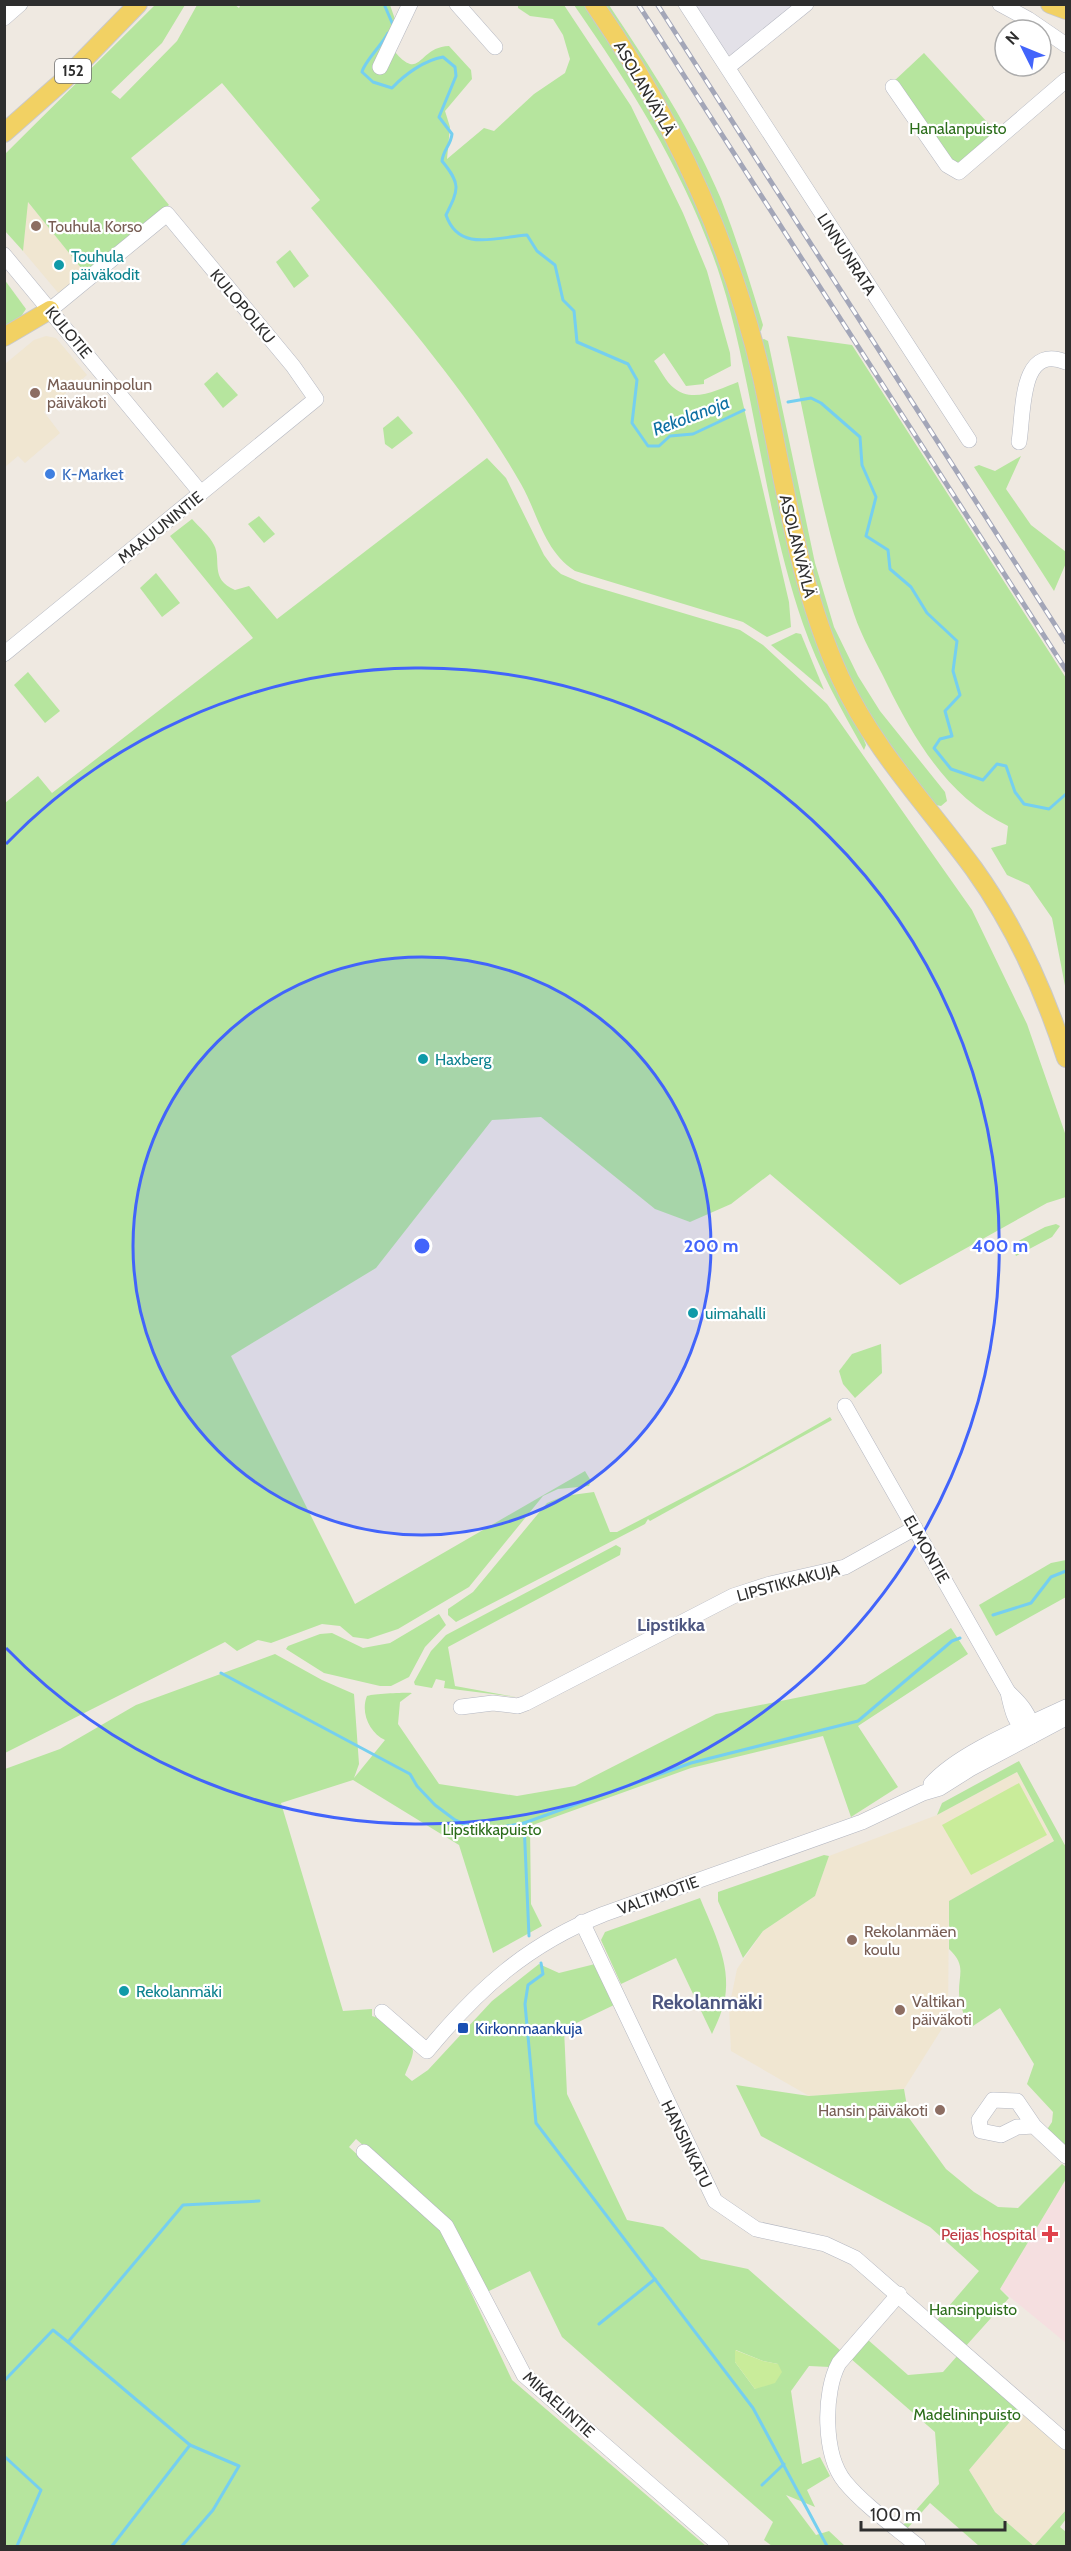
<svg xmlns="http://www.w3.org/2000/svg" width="1071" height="2551" viewBox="0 0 1071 2551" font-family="Cabin,sans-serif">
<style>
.industrial{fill:#e3e1e8}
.education{fill:#f0e6d1}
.medical{fill:#f5dfe0}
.green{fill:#b6e59e;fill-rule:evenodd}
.pitch{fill:#c9ec9a}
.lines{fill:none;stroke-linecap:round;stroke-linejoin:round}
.stream{stroke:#75cff0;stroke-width:3}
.minor-casing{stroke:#b4b7c1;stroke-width:16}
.major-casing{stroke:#c9c9c9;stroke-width:20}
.minor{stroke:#fff;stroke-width:15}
.major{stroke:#f2d163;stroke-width:18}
.rail-casing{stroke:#a3a6b8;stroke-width:5}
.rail{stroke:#fff;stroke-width:3;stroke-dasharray:9;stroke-linecap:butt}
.ring{fill:none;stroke:#4264fb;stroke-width:3}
.education-dot{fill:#8d6e63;stroke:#fff;stroke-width:2}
.culture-dot{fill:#0f9aa8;stroke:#fff;stroke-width:2}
.shop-dot{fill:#3f7fe0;stroke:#fff;stroke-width:2}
.transit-dot{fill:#1a4fb4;stroke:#fff;stroke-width:2}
.health-dot{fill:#e0444e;stroke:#fff;stroke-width:2}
.labels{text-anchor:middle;stroke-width:4.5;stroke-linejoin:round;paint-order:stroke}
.shield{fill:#fff;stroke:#6d6d6d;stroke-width:1.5}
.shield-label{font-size:15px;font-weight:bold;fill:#2e2e2e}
.street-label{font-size:16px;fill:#2e2e2e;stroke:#fff}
.park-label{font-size:16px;fill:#2c6e1b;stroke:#fff}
.education-label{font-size:16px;fill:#785e54;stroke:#fff;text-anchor:start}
.culture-label{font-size:16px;fill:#0d838f;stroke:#fff;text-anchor:start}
.shop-label{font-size:16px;fill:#366cbe;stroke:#fff;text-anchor:start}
.transit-label{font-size:16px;fill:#164399;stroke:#fff;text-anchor:start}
.health-label{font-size:16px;fill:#be3a42;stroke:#fff;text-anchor:end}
.water-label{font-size:18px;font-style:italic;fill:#0d6fa3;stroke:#fff}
.neighbourhood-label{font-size:18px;font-weight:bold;fill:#4d5680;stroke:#fff}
.quarter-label{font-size:20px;font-weight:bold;fill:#4d5680;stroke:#fff}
.centre{fill:#4264fb;stroke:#fff;stroke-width:3}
.ring-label{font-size:18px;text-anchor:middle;font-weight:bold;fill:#4264fb;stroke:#fff;stroke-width:4.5;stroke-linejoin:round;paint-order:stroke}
</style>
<rect width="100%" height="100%" fill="#efe9e1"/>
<path class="industrial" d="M691,5H794L736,54L728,55Z"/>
<g class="education">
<path d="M27,201L86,274L60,295L23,251Z"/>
<path d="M46,336L56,338L87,375L44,412L60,433L25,463L18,456L5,467V364L34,340Z"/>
<path d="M1017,1772L1054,1841L949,1901L948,2019L904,2089L809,2096L731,2051L729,2008L737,1969L763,1931L815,1896L829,1856L937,1815Z"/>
<path d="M1020,2410L1066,2450V2510L1034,2546L995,2512L969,2470Z"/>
</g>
<path class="medical" d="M1066,2179V2343L1000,2289Z"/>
<g class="green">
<path d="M241,4L390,5L397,25L387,42C422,89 415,47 449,46L471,70L472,79L445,111L450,127L447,159L484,128L494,131L534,94L565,73L570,59L563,35L553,19L530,16L518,8V5H564L631,106L683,213L707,271L730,353L731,366L704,380V384L686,386L664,353L654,361C660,369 666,382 674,388C693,404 719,389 738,382L789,602L791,627L767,637L743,622L575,571C544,551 538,514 521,484C464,384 384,297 311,208L320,200L222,83L131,158L169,205L86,274L28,202L23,251L5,231V154L155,5H185L162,43L111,92L120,99L177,41L197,5H235L239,8Z"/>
<path d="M574,5H585L669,140L738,308L798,579L866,745L864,750C841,709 818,668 803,624C768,523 757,414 730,310C701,199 639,98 574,5Z"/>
<path d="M602,5H609C650,67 692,130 721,199C737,240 750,282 763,325L761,331L757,330L721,217L700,173Z"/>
<path d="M924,53L997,133L959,163L952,161L893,82Z"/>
<path d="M290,250L309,276L294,288L276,262Z"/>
<path d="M4,279L26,309L20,318L4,330Z"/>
<path d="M787,336L852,345L1066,678V991L1052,918L1029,885L1007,875L991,848L1006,844L1008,826C949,798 915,741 887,684C876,661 862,638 854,614C823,524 807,428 787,336Z"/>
<path d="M764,339L768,341L815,563L834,627L858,676L880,711L945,792L947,801L941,806L931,804L862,708L821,614L761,340Z"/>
<path d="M217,372L238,395L223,408L204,384Z"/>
<path d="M398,416L413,433L392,449L385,444L383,428Z"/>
<path d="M1021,456L1006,489L1031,525L1066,552V563L1054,591L974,467L979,465L995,471Z"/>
<path d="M487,458L506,478L544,555L552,566L561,574L582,583L740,630L763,645L827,704L972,910L1027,1024L1066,1136V1197L1047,1203L900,1285L770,1174L731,1204L690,1222L655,1209L541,1117L492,1120L376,1268L231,1356L355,1604L585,1471L591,1481L589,1486L558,1489L543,1496L469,1587L398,1629L368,1639L353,1637L340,1626L322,1624L271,1643L258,1640L237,1651L225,1642L5,1753V803L38,776L52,793L253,638L170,536L192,519C199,527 210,536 214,545C222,560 209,579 235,590L249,586L277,619Z"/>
<path d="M259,516L275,534L264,543L248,524Z"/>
<path d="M156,573L180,603L162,617L140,588Z"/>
<path d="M796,633L801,634L824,690L771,645Z"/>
<path d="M28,672L60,711L45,723L14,685Z"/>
<path d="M1056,1224L1060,1226L1052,1237L1016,1256L1011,1245L1045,1227Z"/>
<path d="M881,1344L882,1373L855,1398L843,1384L839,1371L852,1354Z"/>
<path d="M830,1417L832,1420L650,1521L648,1519L645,1524L456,1622L448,1615V1609L473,1592L547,1503L564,1496L594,1492L610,1532H617L744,1466Z"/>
<path d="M616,1545L621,1548L620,1555L448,1647L455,1686L516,1697L444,1688L445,1681L436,1679L432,1688L415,1685L414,1682L431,1651L446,1635Z"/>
<path d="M1066,1560V1597L996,1636L979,1605L1051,1563Z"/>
<path d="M439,1614L446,1625L425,1647L409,1677L391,1686H380L324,1673L286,1649L288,1646L320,1634L332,1633L363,1648L390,1643Z"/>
<path d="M951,1628L968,1654L858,1726L898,1787L851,1817L823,1736L691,1768L530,1826L531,1904L542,1926L493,1953L459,1845L353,1780L281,1803L343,2011L372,2009V2016C382,2018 412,2040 413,2051C413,2058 407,2069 405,2075L412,2081L428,2070L492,2001L539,1964L559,1973L595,1964L614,2005L564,2029L567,2094L627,2220L663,2227L701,2259L748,2269L841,2351L830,2367L809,2366L791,2391L802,2464L820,2457L830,2476L807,2490L815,2507L786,2495L816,2535L829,2531L845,2546H772L764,2540L773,2522L562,2337L530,2271L487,2292L449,2221L356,2139L349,2147L442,2231L512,2380L706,2546H5V1769L60,1749L136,1705L275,1654L322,1680L354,1694L359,1764L354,1778L385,1740C370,1733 360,1713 367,1696C371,1694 408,1692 412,1693L400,1702L398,1724L439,1784L517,1796L575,1786L716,1714L865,1684ZM736,2350L763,2361L778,2364L755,2389L735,2362Z"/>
<path d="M1019,1761L1066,1847V2150L1046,2131L1052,2122L1053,2112L1027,2084L1034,2064L1000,2008L970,2028C965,2018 959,2004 959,1992C959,1973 966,1965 949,1949V1901L1054,1841L1017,1772L937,1815L942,1803Z"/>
<path d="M824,1855L829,1856L815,1896L763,1931L743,1958L718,1901V1892Z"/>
<path d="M700,1898C713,1930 731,1963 725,1998C723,2010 717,2023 712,2034L676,1958L621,1984L601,1940L605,1932Z"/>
<path d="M736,2085L809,2096L904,2089L909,2118L946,2169L974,2192L998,2207L1018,2208L1062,2164L1066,2167V2179L1000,2289L1009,2298L965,2347L937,2320L979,2271L930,2227L761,2136Z"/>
<path d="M867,2339L908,2375L943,2372L958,2355L1020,2410L969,2470L995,2512L1034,2546L1066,2510V2519L1060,2527L1066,2532V2546H979L930,2503L906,2530L902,2526L939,2484L935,2432L850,2358Z"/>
</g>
<g class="pitch">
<path d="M1019,1783L1047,1835L971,1875L942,1825Z"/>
<path d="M735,2350L763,2361L778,2364L782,2372L775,2383L755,2389L735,2362Z"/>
</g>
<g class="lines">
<g class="stream">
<path d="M384,4L393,25"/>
<path d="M388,33C382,45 364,62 362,72L373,82L392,88C405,74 425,60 443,57L455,67L456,76L439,117L452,134C451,145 443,150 442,161C461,184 459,189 446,215C459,253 497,237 527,235L537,251L555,265L563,300L574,311L577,342L628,364L637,380L632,423L648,446H659L670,436L693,434L744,410"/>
<path d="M788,402L811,398L821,403L860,437L862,465L876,497L866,536L888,550L890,569L911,587L927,613L957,641L953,671L960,695L945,711L952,736L940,739L934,748L951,769L983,780L997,764L1006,766L1015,792L1024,804L1049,809L1066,794"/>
<path d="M993,1615L1031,1603L1051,1577L1066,1571"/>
<path d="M221,1673L410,1774L417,1786L435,1805L455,1820L481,1831L524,1823"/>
<path d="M529,1936L524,1823L691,1763L858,1721L952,1641L960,1638"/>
<path d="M541,1963L543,1974L528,1985L525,2004L536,2123L753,2408L827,2546"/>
<path d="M599,2324L655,2279"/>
<path d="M4,2381L53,2330L68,2342"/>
<path d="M4,2456L41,2490L17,2546"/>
<path d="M762,2485L784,2464"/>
<path d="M112,2546L190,2445L68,2342L183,2205L259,2201"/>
<path d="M182,2546L213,2510L239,2466L190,2445"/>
</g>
<defs>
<g id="minor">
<path d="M457,4L495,47"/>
<path d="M686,4L969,440"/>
<path d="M1000,4L1028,19L1066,45"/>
<path d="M4,18L20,4"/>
<path d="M380,67L410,4"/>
<path d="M728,67L806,4"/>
<path d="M893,87L947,165L959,172L1066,80"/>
<path d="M4,255L201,493"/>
<path d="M1019,442C1024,412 1019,343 1066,362"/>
<path d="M4,654L316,399L293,366L167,214L50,310"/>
<path d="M845,1406L1008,1692C1012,1711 1015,1726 1032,1736"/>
<path d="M1008,1692C1020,1703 1031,1715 1032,1731"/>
<path d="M461,1707L493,1703L518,1706L526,1703L733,1596L770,1584L845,1567L915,1528"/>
<path d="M931,1784C959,1752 1028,1725 1066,1707"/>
<path d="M582,1922L715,2201L756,2229L825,2244L855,2258L1066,2442"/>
<path d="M382,2012L427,2051C479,1988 528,1944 604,1914L862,1822L923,1793L940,1788L970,1769L1066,1718"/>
<path d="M1034,2126L1017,2127L1001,2135L981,2131L979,2120L993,2100L1017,2101L1034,2126L1066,2156"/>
<path d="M364,2152L446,2226L524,2375L721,2546"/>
<path d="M899,2294L839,2363C823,2392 823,2455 845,2482C864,2505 895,2527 918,2546"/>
</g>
<g id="major">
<path d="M594,4C672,117 731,243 762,377C784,478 797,582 840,677C873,749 928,806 974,869C1014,925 1045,993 1066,1058"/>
<path d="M1050,4L1066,10"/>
<path d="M4,133L65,79L138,4"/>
<path d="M4,337L50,310"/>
</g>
</defs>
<use href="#minor" class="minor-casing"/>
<use href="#major" class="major-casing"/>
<use href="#minor" class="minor"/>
<use href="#major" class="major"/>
<defs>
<g id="rail">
<path d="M638,4L1066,670"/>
<path d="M657,4L1066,642"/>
</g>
</defs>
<use href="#rail" class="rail-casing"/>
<use href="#rail" class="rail"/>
</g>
<circle cx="422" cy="1246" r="289" fill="#4264fb" fill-opacity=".12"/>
<g class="ring">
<circle cx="422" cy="1246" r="289"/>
<path d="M6 844A578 578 0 1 1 6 1648"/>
</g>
<g class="education-dot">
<circle cx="36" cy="226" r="6"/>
<circle cx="35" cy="393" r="6"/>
<circle cx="852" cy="1940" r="6"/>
<circle cx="900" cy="2010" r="6"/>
<circle cx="940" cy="2110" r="6"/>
</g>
<g class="culture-dot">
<circle cx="59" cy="265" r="6"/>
<circle cx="423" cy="1059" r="6"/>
<circle cx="693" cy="1313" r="6"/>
<circle cx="124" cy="1991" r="6"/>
</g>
<circle class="shop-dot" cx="50" cy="474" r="6"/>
<rect class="transit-dot" x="457" y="2022" width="12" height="12" rx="3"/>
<path class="health-dot" d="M1047 2225h6v6h6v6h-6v6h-6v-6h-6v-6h6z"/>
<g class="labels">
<rect class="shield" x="55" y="59" width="36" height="24" rx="4.5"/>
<g class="shield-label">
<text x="73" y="76">152</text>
</g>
<g class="street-label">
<text transform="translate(645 88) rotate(60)" y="6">ASOLANVÄYLÄ</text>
<text transform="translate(847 254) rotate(57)" y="6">LINNUNRATA</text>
<text transform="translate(243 306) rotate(50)" y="6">KULOPOLKU</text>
<text transform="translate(69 332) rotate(50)" y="6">KULOTIE</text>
<text transform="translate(160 527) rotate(-39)" y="6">MAAUUNINTIE</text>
<text transform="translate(798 546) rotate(76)" y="6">ASOLANVÄYLÄ</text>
<text transform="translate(927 1549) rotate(60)" y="6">ELMONTIE</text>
<text transform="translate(788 1582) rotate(-15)" y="6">LIPSTIKKAKUJA</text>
<text transform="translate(658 1895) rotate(-20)" y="6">VALTIMOTIE</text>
<text transform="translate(687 2144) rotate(64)" y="6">HANSINKATU</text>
<text transform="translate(559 2404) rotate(42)" y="6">MIKAELINTIE</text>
</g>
<g class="park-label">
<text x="958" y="134">Hanalanpuisto</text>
<text x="492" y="1835">Lipstikkapuisto</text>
<text x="973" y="2315">Hansinpuisto</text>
<text x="967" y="2420">Madelininpuisto</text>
</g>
<g class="education-label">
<text x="48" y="232">Touhula Korso</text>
<text x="47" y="390">Maauuninpolun<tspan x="47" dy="18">päiväkoti</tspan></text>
<text x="864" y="1937">Rekolanmäen<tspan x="864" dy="18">koulu</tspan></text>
<text x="912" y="2007">Valtikan<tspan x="912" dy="18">päiväkoti</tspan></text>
<text x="928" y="2116" text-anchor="end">Hansin päiväkoti</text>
</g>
<g class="culture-label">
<text x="71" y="262">Touhula<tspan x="71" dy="18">päiväkodit</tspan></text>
<text x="435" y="1065">Haxberg</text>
<text x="705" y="1319">uimahalli</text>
<text x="136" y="1997">Rekolanmäki</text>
</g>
<g class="shop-label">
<text x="62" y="480">K-Market</text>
</g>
<g class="transit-label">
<text x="475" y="2034">Kirkonmaankuja</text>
</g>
<g class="health-label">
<text x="1036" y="2240">Peijas hospital</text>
</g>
<g class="water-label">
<text transform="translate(691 416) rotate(-21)" y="6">Rekolanoja</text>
</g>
<g class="neighbourhood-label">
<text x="671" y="1631">Lipstikka</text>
</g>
<g class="quarter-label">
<text x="707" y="2009">Rekolanmäki</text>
</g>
</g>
<circle cx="422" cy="1246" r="9" class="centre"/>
<g class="ring-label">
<text x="711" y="1252">200 m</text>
<text x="1000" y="1252">400 m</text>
</g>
<rect width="1071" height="2551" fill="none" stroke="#2e2e2e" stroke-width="12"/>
<g transform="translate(1023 48) rotate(313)"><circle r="28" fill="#ffffff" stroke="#ababab" stroke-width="1.5"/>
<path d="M0-4.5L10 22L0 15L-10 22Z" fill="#4264fb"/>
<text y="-9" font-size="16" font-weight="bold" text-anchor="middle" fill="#2e2e2e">N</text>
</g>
<path d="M861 2521v9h144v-9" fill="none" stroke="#2e2e2e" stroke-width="3"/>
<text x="870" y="2521" font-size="18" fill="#2e2e2e" stroke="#ffffff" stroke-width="4.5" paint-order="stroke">100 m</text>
</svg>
